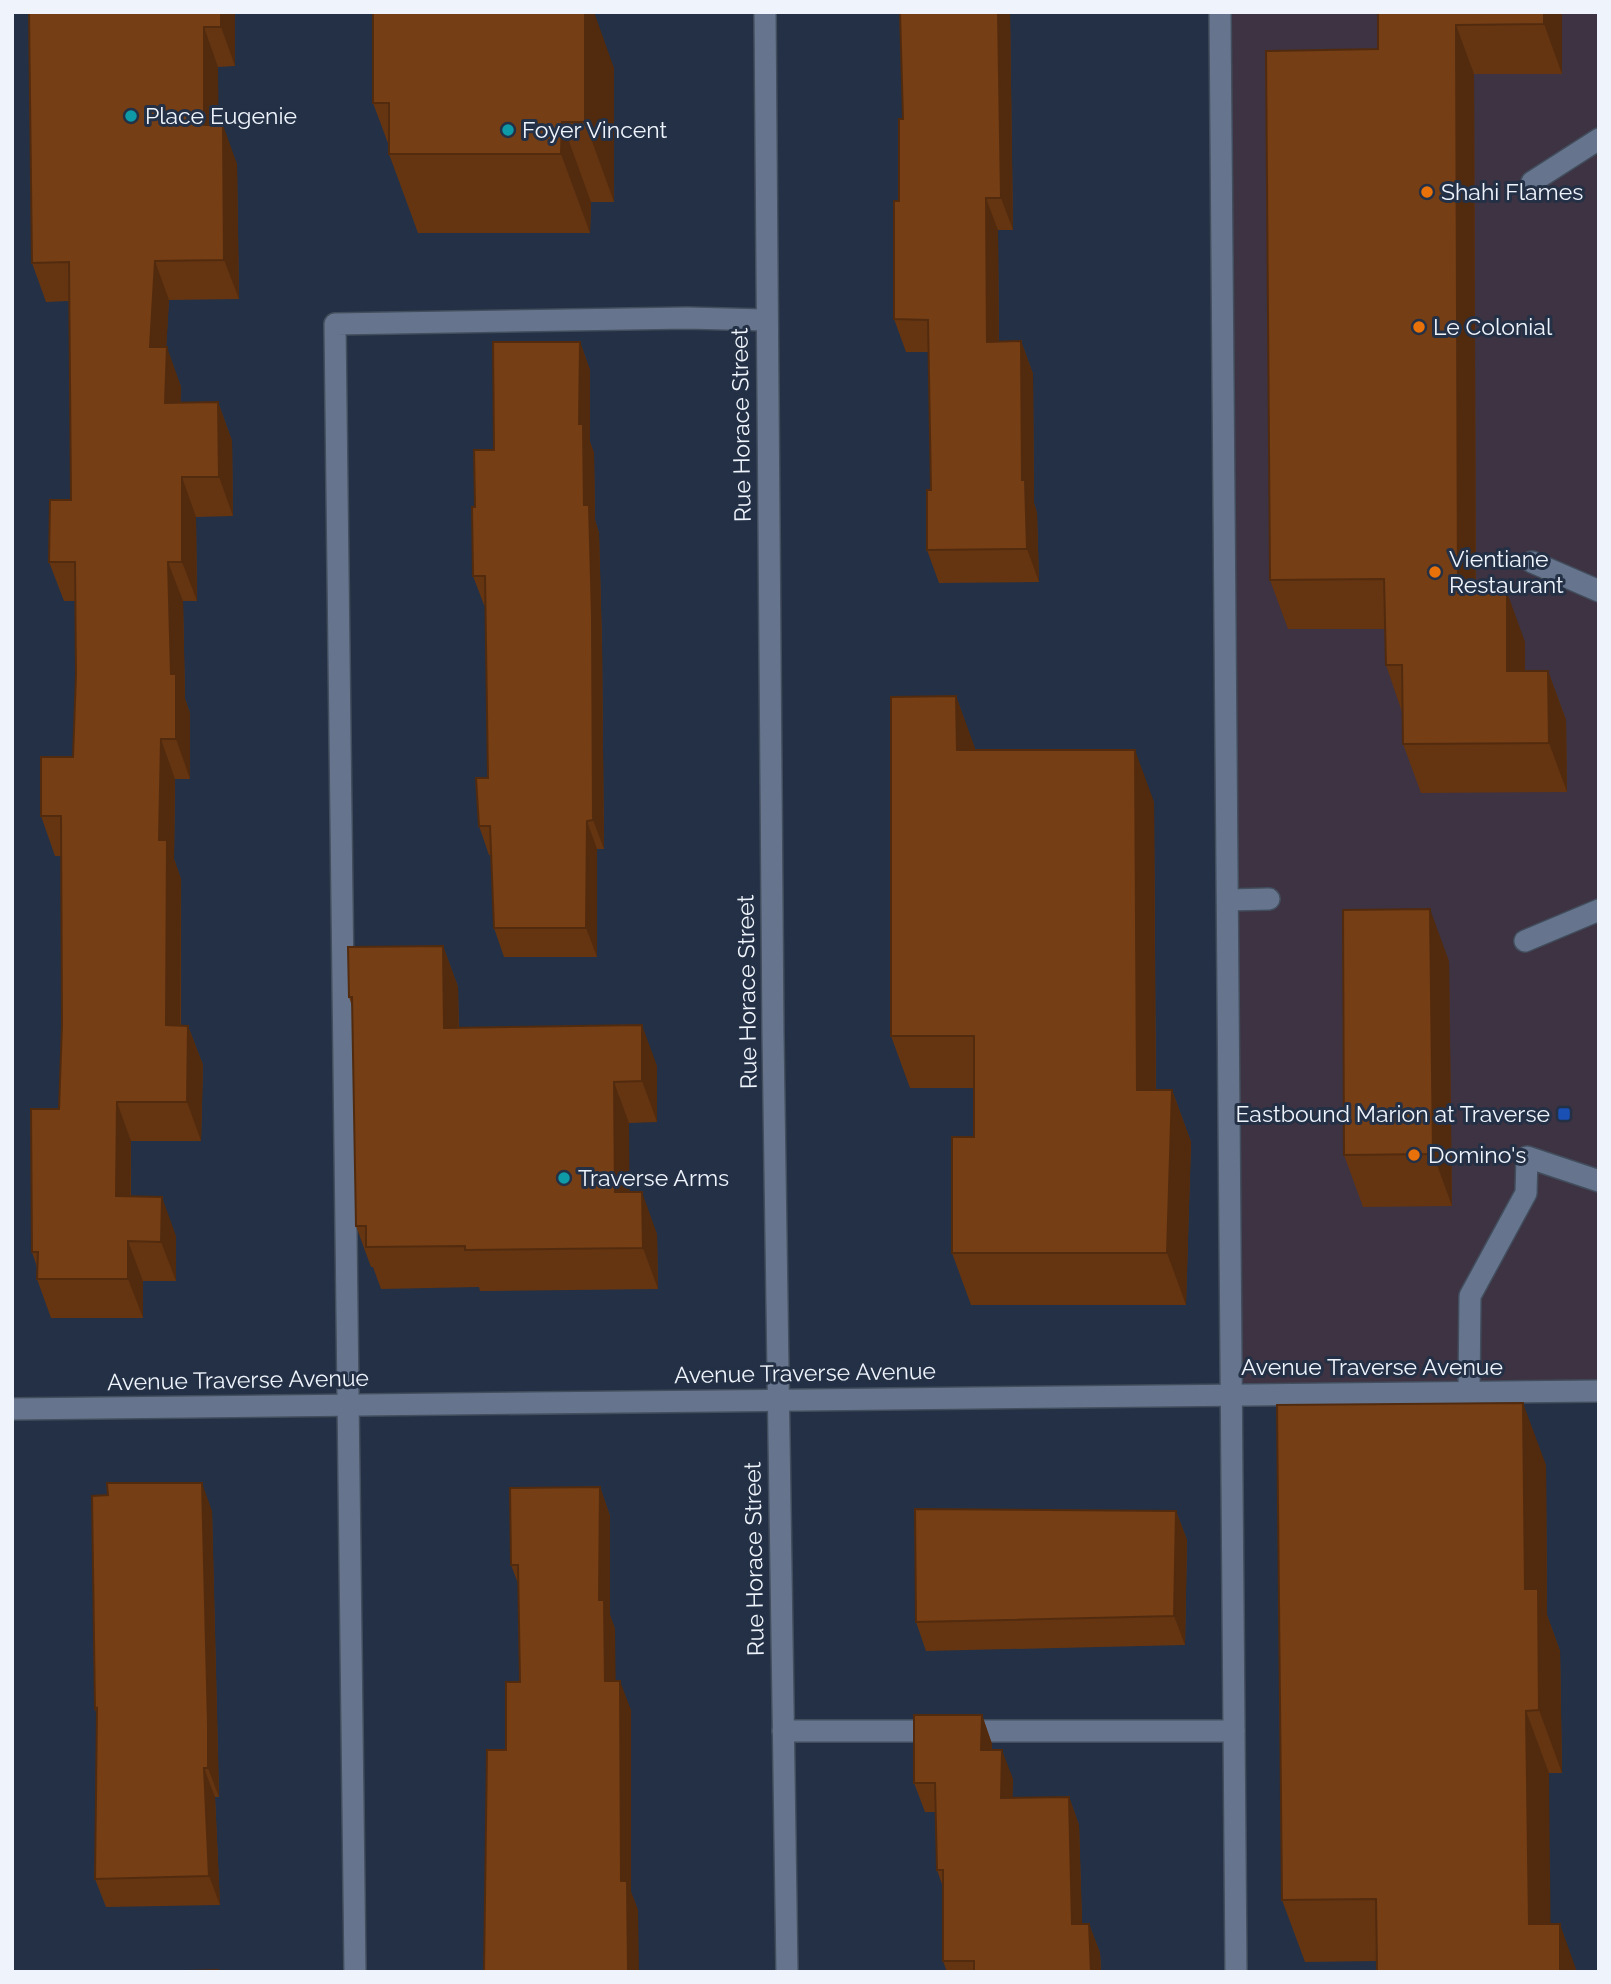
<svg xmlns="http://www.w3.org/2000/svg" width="1611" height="1984" viewBox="0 0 1611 1984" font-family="Raleway,sans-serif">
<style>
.commercial{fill:#3d3342}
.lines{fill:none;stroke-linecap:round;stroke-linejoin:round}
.minor-casing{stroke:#424d5d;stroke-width:24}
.minor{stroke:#66758d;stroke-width:21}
.wall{fill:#653512}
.shaded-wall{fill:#522b0f}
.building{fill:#753e15;stroke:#522b0f;stroke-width:2}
.culture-dot{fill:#0f9aa8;stroke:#233045;stroke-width:2.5}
.food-dot{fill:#e8710a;stroke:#233045;stroke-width:2.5}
.transit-dot{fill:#1a4fb4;stroke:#233045;stroke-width:2.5}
.labels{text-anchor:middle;stroke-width:6;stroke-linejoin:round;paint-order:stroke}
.poi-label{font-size:23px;fill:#eff4fc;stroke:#233045;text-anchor:start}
.street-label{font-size:23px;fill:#eff4fc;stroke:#233045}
</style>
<rect width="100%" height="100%" fill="#233045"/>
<path class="commercial" d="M1220,12H1599V1391L1232,1394Z"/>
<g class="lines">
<defs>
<g id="minor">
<path d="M765,12L773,1036L787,1972"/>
<path d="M1220,12L1236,1972"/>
<path d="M1532,182L1599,139"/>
<path d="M1532,562L1599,591"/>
<path d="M1228,900L1269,899"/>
<path d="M1525,941L1599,910"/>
<path d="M1469,1392L1470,1296L1526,1193L1527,1157L1599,1181"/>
<path d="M12,1409L1599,1391"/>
<path d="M783,1731H1234"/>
<path d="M355,1972L335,324L687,318L766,320"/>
</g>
</defs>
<use href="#minor" class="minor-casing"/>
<use href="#minor" class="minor"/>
</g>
<g class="wall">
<path d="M29,12H235V66L218,67V125L237,164L239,299L169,300L166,347L181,387L180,403L218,402L232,441L233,516L196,517L197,601H183L185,699L190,713V779H175L174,859L181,879V1026H188L203,1065L201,1141H131V1196L176,1236V1281H143V1318H51L37,1279V1267L32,1252L59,1109L62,1025V856H55L41,816L73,757L76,674L75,601H64L49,562L71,500L69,301L46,302L32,263Z"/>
<path d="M900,12H1010L1013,230H998L999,342L1021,341L1033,374L1034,503L1037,513L1039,582L939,583L927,550L931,490L929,352H906L894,319L903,119Z"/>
<path d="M1378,12H1562V74H1474L1476,592L1525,642V671H1548L1566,720L1567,792L1421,793L1403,744L1402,712L1386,665L1385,629H1288L1270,580L1378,49Z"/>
<path d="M614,68V202H591L590,233H418L389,154V146L373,103Z"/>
<path d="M580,342L590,370V442L594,453L595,520L599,533L602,645L604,849H597V957H504L494,928L491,855H489L479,826L488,778L486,605H484L473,576L475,507L494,450Z"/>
<path d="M956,696L975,750L1154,802L1156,1090H1172L1191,1142L1186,1305H971L952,1253L974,1137V1088H910L891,1036Z"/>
<path d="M443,946L458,987L459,1027L657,1066V1122L629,1123V1192L657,1234L658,1289L480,1291L479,1287L381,1289L373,1267H371L356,1226L352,1006L349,997Z"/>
<path d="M1449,961L1452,1206L1363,1207L1344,1155Z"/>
<path d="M1546,1465L1547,1615L1560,1651L1562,1773H1549L1377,1961L1305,1962L1282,1900Z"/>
<path d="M600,1487L610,1516V1615L615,1629V1681L631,1710V1892L638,1910L506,1750L520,1682L519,1586L511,1565Z"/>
<path d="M212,1511L218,1754L219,1797H215L220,1905L106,1907L95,1879L97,1715L95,1709Z"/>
<path d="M1176,1511L1187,1540L1185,1645L926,1651L916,1622Z"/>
<path d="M982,1715L992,1744V1750L1013,1779L1012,1797H1069L1079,1825L1082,1924H1089L1100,1953L1101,1972H947L943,1961V1887L937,1870L935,1812H925L914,1783Z"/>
</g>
<g class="shaded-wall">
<path d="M221,12H235V66L221,27Z"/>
<path d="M585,12H594L614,68V202L585,122Z"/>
<path d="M998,12H1010L1013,230L1001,198Z"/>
<path d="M1544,12H1562V74L1544,24Z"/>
<path d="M1456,25L1474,74L1476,642L1458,593Z"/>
<path d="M204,27L218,67L219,165L204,125Z"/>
<path d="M562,122L591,202L590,233L561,154Z"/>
<path d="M223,125L237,164L239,299L224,260Z"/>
<path d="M986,198L998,230L999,374L987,342Z"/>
<path d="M155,261L169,300L164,386L150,347Z"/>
<path d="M1021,341L1033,374L1034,503L1037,513L1039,582L1027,549L1022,480Z"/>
<path d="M580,342L590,370V442L594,453L595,520L599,533L602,645L604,849L593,820L584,505L579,424Z"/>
<path d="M167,347L181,387L180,442L165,403Z"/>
<path d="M218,402L232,441L233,516L219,477Z"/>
<path d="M182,477L196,517L197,601L182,562Z"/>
<path d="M168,562L183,601L185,699L190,713V779L176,739L171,674Z"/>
<path d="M1507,592L1525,642V720L1507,671Z"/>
<path d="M1548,671L1566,720L1567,792L1549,743Z"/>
<path d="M956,696L975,748L976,802L957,750Z"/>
<path d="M161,739L175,779L174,859L181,879L180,1065L166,1025L159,840Z"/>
<path d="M1135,750L1154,802L1156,1142L1137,1090Z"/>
<path d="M587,821L597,849V957L586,928Z"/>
<path d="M1430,909L1449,961L1452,1206L1433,1154Z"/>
<path d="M443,946L458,987L459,1069L444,1028Z"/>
<path d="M642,1025L657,1066V1122L642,1081Z"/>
<path d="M188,1026L203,1065L201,1141L187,1102Z"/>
<path d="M614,1082L629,1123L630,1233L615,1192Z"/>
<path d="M1172,1090L1191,1142L1186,1305L1167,1253Z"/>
<path d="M117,1102L131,1141L130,1236L116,1196Z"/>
<path d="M642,1192L657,1234L658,1289L643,1248Z"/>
<path d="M162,1197L176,1236V1281L161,1242Z"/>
<path d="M128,1241L143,1281V1318L128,1279Z"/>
<path d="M1523,1403L1546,1465L1547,1615L1560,1651L1562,1773L1539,1710L1525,1589Z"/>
<path d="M202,1483L212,1511L219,1797L208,1768Z"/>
<path d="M600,1487L610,1516V1615L615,1629L616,1710L605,1681L599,1600Z"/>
<path d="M1176,1511L1187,1540L1185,1645L1174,1616Z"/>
<path d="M620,1681L631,1710V1892L638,1910L639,1972H628L621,1881Z"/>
<path d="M1526,1711L1549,1773L1551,1972L1529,1924Z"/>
<path d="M982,1715L992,1744L991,1779L981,1750Z"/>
<path d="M1002,1750L1013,1779L1012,1826L1001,1798Z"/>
<path d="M204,1768L215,1797L220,1905L209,1876Z"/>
<path d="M1069,1797L1079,1825L1083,1953L1072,1924Z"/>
<path d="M1089,1924L1100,1953L1101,1972H1091Z"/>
<path d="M1560,1924L1577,1972H1560Z"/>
</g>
<g class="building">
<path d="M29,12H221V27H204V125H223L224,260L155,261L150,347H167L165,403L218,402L219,477H182V562H168L171,674H176V739H161L159,840H167L166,1025L188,1026L187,1102H117L116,1196L162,1197L161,1242L128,1241V1279H37L38,1252H32L31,1109H59L62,1025L61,816H41V757H73L76,674L75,562H49L50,500H71L69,262L32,263Z"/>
<path d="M373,12H585V122H562L561,154H389V103H373Z"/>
<path d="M900,12H998L1001,198H986L987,342L1021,341L1022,480H1025L1027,549L927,550V490H931L928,320L894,319V201H899V119H903Z"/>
<path d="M1378,12H1544V24L1456,25L1458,593L1507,592V671H1548L1549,743L1403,744L1402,665H1386L1384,579L1270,580L1266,51L1378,49Z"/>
<path d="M493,342H580L579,424H583L584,505H589L592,616L593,820L587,821L586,928H494L490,826H479L476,778H488L485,576H473L472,507H475L474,450H494Z"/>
<path d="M956,696L957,750H1135L1137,1090H1172L1167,1253H952V1137H974V1036H891V697Z"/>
<path d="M1430,909L1433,1154L1344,1155L1343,910Z"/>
<path d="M443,946L444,1028L642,1025V1081L614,1082L615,1192H642L643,1248L465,1250V1246L366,1247V1226H356L352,997H349L348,947Z"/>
<path d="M1523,1403L1525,1589H1538L1539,1710L1526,1711L1529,1924H1560V1972H1377L1376,1899L1282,1900L1277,1405Z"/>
<path d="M107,1483H202L208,1725V1768H204L209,1876L95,1879L97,1708L95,1709L92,1496L108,1495Z"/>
<path d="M600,1487L599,1600H604L605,1681H620L621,1881H627L628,1972H484L487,1750H506V1682H520L518,1565H511L510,1488Z"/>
<path d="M915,1509L1176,1511L1174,1616L916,1622Z"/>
<path d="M914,1715H982L981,1750H1002L1001,1798L1069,1797L1072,1924H1089L1091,1972H974V1961H943V1870H937L935,1783H914Z"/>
<path d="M218,1970V1972H154Z"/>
</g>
<g class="culture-dot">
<circle cx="131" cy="116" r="7"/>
<circle cx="508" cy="130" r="7"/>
<circle cx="564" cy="1178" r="7"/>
</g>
<g class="food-dot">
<circle cx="1427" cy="192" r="7"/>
<circle cx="1419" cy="327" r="7"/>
<circle cx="1435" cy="572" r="7"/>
<circle cx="1414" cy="1155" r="7"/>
</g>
<rect class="transit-dot" x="1557" y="1107" width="14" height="14" rx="3.5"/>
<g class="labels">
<g class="poi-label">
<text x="145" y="124">Place Eugenie</text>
<text x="522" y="138">Foyer Vincent</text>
<text x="1441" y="200">Shahi Flames</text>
<text x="1433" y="335">Le Colonial</text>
<text x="1449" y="567">Vientiane<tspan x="1449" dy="26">Restaurant</tspan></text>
<text x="1550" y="1122" text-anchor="end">Eastbound Marion at Traverse</text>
<text x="1428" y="1163">Domino's</text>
<text x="578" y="1186">Traverse Arms</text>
</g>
<g class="street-label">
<text transform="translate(741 425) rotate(-91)" y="8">Rue Horace Street</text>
<text transform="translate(747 992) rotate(-91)" y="8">Rue Horace Street</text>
<text x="1372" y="1375">Avenue Traverse Avenue</text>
<text transform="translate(805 1373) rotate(-1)" y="8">Avenue Traverse Avenue</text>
<text transform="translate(238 1380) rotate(-1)" y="8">Avenue Traverse Avenue</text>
<text transform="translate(754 1559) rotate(-91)" y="8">Rue Horace Street</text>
</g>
</g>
<rect width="1611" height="1984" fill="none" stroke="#eff4fc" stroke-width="28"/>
</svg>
